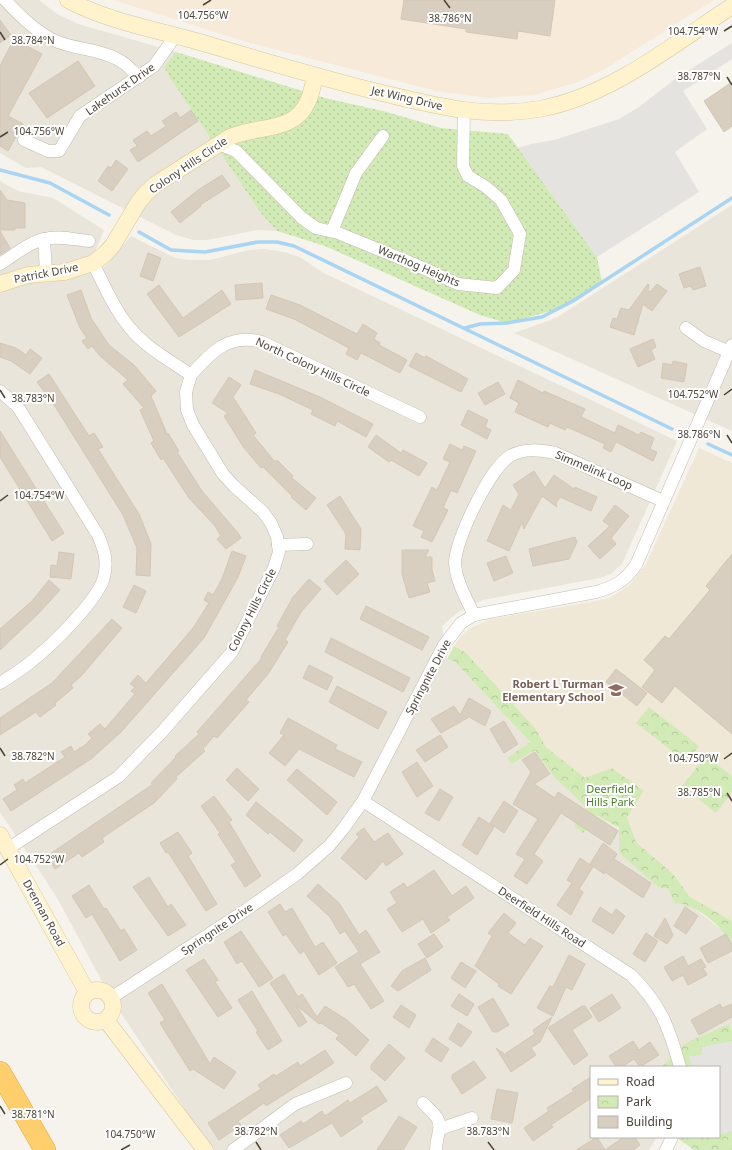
<svg xmlns="http://www.w3.org/2000/svg" width="732" height="1150" viewBox="0 0 732 1150" font-family="'Noto Sans',sans-serif">
<style>
.residential{fill:#eae5da}
.commercial{fill:#f7ead8}
.education{fill:#efe8d6}
.grass{fill:url(#grass-dots)}
.park{fill:url(#park-crowns)}
.parking{fill:#e5e3e0}
.lines{fill:none;stroke-linecap:round;stroke-linejoin:round}
.stream{stroke:#a9d4f2;stroke-width:3.5}
.building{fill:#d8cfc1;stroke:#d3c7b4}
.street-casing{stroke:#c2bbae;stroke-width:13}
.secondary-casing{stroke:#d6c79b;stroke-width:17}
.highway-casing{stroke:#e0a43c;stroke-width:22}
.street{stroke:#fff;stroke-width:12}
.secondary{stroke:#fff3cd;stroke-width:16}
.highway{stroke:#ffcf6e;stroke-width:21}
.ticks{fill:none;stroke:#4b4439;stroke-width:1.5}
.labels{text-anchor:middle;stroke-width:4;stroke-linejoin:round;paint-order:stroke}
.street-label{font-size:11px;fill:#4b4439;stroke:#fff}
.education-label{font-size:11px;font-weight:bold;fill:#785e54;stroke:#fff;text-anchor:end}
.park-label{font-size:11px;fill:#4a7f2a;stroke:#fff}
.ticks-label{font-size:10px;text-anchor:middle;fill:#4b4439;stroke:#fff;stroke-width:4;stroke-linejoin:round;paint-order:stroke}
</style>
<defs>
<pattern id="grass-dots" width="8" height="8" patternUnits="userSpaceOnUse"><rect width="8" height="8" fill="#d2eab5"/><path d="M2 2h.1M6 6h.1" fill="none" stroke="#b6ca9c" stroke-width="1.8" stroke-linecap="round"/></pattern>
<pattern id="park-crowns" width="20" height="18" patternUnits="userSpaceOnUse"><rect width="20" height="18" fill="#d2eab5"/><path d="M2 6a3 3 0 1 1 6 0M12 15a3 3 0 1 1 6 0" fill="none" stroke="#b6ca9c"/></pattern>
</defs>
<rect width="100%" height="100%" fill="#f6f3ec"/>
<g class="residential">
<path d="M0,0H39L57,14L78,24L176,52L164,67L170,78L260,212L277,231L257,230L208,240H193L176,235L41,167L26,168L0,153Z"/>
<path d="M0,181L18,191L53,198L104,230L86,274L105,266L131,236L175,258L189,260H210L249,250L265,249L284,252L300,257L322,272L677,441L622,564L611,574L600,578L483,600L458,612L442,626L447,659L454,661L530,742L508,758L512,764L535,750L554,777L586,807L574,826L596,815L620,830L619,853L658,887L668,889L675,904L682,903L691,906L727,934L732,944V1030L729,1025L686,1043L661,1067H591V1137H657L649,1150H212L111,998L56,896L0,812Z"/>
<path d="M732,205V431L514,333L556,318Z"/>
</g>
<path class="commercial" d="M113,0H714L603,70L578,82L534,95L488,98L436,91L250,43Z"/>
<path class="education" d="M699,448L732,463V921L690,897L673,874L636,842L627,817L644,791L612,768L585,779L546,747L535,728L465,652L454,646L461,636L469,629L490,619L591,602L609,598L630,585L646,564Z"/>
<path class="grass" d="M176,52L325,98L387,112L441,128L508,134L597,257L602,282L558,309L507,323L480,315L325,246L277,231L260,212L170,78L164,67Z"/>
<g class="park">
<path d="M454,646L465,652L535,728L546,747L585,778L612,768L644,791L627,817L636,842L673,874L690,897L732,921V944C724,928 693,901 675,904L668,889L658,887L619,853V828L596,815L583,833L574,826L586,807L554,777L535,750L512,764L507,758L530,742L454,661L447,659Z"/>
<path d="M649,707L699,746L686,762L636,723Z"/>
<path d="M706,756L732,776V792L716,813L682,786Z"/>
<path d="M729,1024L732,1030V1150H694L676,1137H719V1067H661L686,1043Z"/>
</g>
<g class="parking">
<path d="M732,43V59L683,91L707,129L675,152L699,192L597,257L518,148L531,144L554,140L619,119L639,107L675,79Z"/>
<path d="M732,1041V1131L719,1135V1067H692L689,1056L702,1055V1047Z"/>
</g>
<g class="lines">
<g class="stream">
<path d="M0,170L50,183L109,215"/>
<path d="M139,232L171,250L205,252L258,242H277L294,246L672,429"/>
<path d="M465,328L480,324L507,323L542,317L573,301L732,198"/>
<path d="M708,444L732,455"/>
</g>
</g>
<g class="building">
<path d="M404,0H555L550,36L518,31L517,39L466,32V29L401,19Z"/>
<path d="M0,20L11,35L0,43Z"/>
<path d="M14,39L42,54L8,116L23,124L8,151L0,146V66Z"/>
<path d="M78,61L95,86L47,118L29,93Z"/>
<path d="M732,82V126L724,132L704,101Z"/>
<path d="M191,110L198,121L138,162L130,150L137,146L133,140L147,131L151,136L166,126L162,121L176,112L180,118Z"/>
<path d="M116,160L128,169L112,191L98,181L108,166L111,168Z"/>
<path d="M222,175L230,186L200,205L201,206L180,223L171,212L198,190Z"/>
<path d="M0,190L7,200L25,203V228H15V230H0Z"/>
<path d="M0,231L10,248L0,255Z"/>
<path d="M148,253L161,258L153,281L140,276Z"/>
<path d="M700,267L706,286L693,290L691,286L684,288L679,274Z"/>
<path d="M262,283L263,298L236,300L235,285Z"/>
<path d="M648,284L649,285L648,290L650,292L657,284L667,291L652,311L643,304L634,335L610,327L613,318L617,319L621,308L629,310Z"/>
<path d="M159,285L183,318L222,290L231,304L179,337L147,294Z"/>
<path d="M81,290L91,318L109,345L134,365L156,391L151,396L167,434L168,433L179,451L177,452L202,491L238,533L241,538L226,549L217,539L221,536L215,526L189,498L163,458L161,460L151,443L154,441L140,410L144,408L123,384L128,380L99,355L92,346L88,349L82,341L87,338L80,328L67,295Z"/>
<path d="M271,295L300,305L357,334L363,324L377,333L374,339L380,343L379,345L407,360L400,373L361,353L357,360L346,354L349,348L294,319L266,309Z"/>
<path d="M653,339L656,347L651,350L655,359L638,367L630,349Z"/>
<path d="M0,343L16,348L26,355L30,349L42,358L30,374L11,361L0,357Z"/>
<path d="M416,353L425,358L426,356L468,379L461,392L409,366Z"/>
<path d="M673,361L687,364L684,382L661,378L663,363L672,365Z"/>
<path d="M255,370L320,397L373,424L366,437L337,421L335,426L311,414L313,410L279,394L250,384Z"/>
<path d="M49,374L89,436L94,433L103,447L98,449L139,514L151,544L150,576L136,575L137,548L123,515L56,408L37,382Z"/>
<path d="M229,377L241,385L233,397L256,433L253,435L275,462L277,460L293,476L291,477L316,498L306,510L291,497L292,496L263,467L261,468L244,448L224,416L228,413L212,403Z"/>
<path d="M518,380L543,393L544,391L585,409L581,417L615,433L618,425L639,435L641,432L654,438L650,449L657,452L653,461L616,442L611,452L603,448L605,444L567,427L565,430L550,423L548,427L515,412L519,403L510,398Z"/>
<path d="M498,382L505,394L485,405L478,393Z"/>
<path d="M468,410L488,420L485,427L491,430L487,439L461,425Z"/>
<path d="M0,431L64,533L52,541L0,457Z"/>
<path d="M376,435L401,453L403,450L427,463L419,476L391,460L389,462L368,447Z"/>
<path d="M450,444L462,450L464,446L476,451L457,493L451,490L443,508L448,510L432,542L421,537L424,531L413,526L432,487L437,490L450,462L443,459Z"/>
<path d="M534,471L545,488L554,475L574,489L575,487L597,497L591,511L560,497L556,503L557,507L542,496L524,529L522,522L509,551L487,541L503,505L511,510L519,494L513,485Z"/>
<path d="M340,496L361,529L360,550L345,549L346,534L327,505Z"/>
<path d="M615,505L629,516L611,538L616,544L600,559L588,546L610,526L603,521Z"/>
<path d="M575,537L577,542L569,559L533,566L529,549Z"/>
<path d="M402,550H429L425,557H432V570L435,581L427,583L430,592L409,598L402,574Z"/>
<path d="M232,551L246,556L238,577L204,638L121,732L91,759L11,811L3,799L17,790L14,785L23,779L25,783L65,757L61,752L71,746L74,752L85,745L92,738L88,734L100,724L105,729L135,694L131,691L135,687L130,684L138,675L146,683L193,628L209,603L204,600L208,592L213,595L222,579Z"/>
<path d="M59,552L74,554L71,579L50,577L51,565L57,566Z"/>
<path d="M732,554V734L675,686L662,703L642,687L655,670L644,660L665,636L669,639L710,590L706,586Z"/>
<path d="M506,556L513,573L494,581L487,563Z"/>
<path d="M346,560L359,574L337,595L324,581Z"/>
<path d="M309,579L321,589L301,612L285,640L288,642L268,674L246,700L249,702L217,738L214,736L203,749L205,751L176,777L177,779L154,803L102,838L104,842L82,857L79,853L55,869L47,856L153,784L151,783L176,757L175,756L199,734L197,732L262,658L261,657L279,627L277,626L293,597Z"/>
<path d="M49,580L60,590L38,614L0,650V629L32,601Z"/>
<path d="M134,585L146,591L136,613L123,607Z"/>
<path d="M366,606L429,637L422,650L360,619Z"/>
<path d="M112,619L122,628L82,675L71,685L73,688L55,703L56,705L40,717L36,712L0,735V718L52,683Z"/>
<path d="M331,638L410,678L403,692L325,652Z"/>
<path d="M309,665L333,677L327,690L303,678Z"/>
<path d="M616,669L647,693L637,706L606,682Z"/>
<path d="M337,686L387,712L378,729L329,702Z"/>
<path d="M469,698L491,711L485,726L469,717L441,733L431,719L454,706L460,715Z"/>
<path d="M288,718L337,745L335,749L362,762L354,777L299,749L285,766L269,753L284,735L280,733Z"/>
<path d="M504,721L518,744L504,753L490,729Z"/>
<path d="M440,735L448,747L425,762L416,750Z"/>
<path d="M535,752L550,774L534,784L555,798L558,792L618,831L610,845L561,813L534,854L543,861L527,884L514,876L525,859L516,854L538,819L513,804L531,772L522,760Z"/>
<path d="M417,762L433,786L417,797L402,772Z"/>
<path d="M237,768L259,789L248,801L226,780Z"/>
<path d="M297,769L337,802L327,815L287,780Z"/>
<path d="M440,789L453,797L439,821L425,813Z"/>
<path d="M214,796L232,820L229,822L261,876L245,887L231,865L236,862L218,834L220,833L201,806Z"/>
<path d="M504,801L518,811L504,833L490,823Z"/>
<path d="M256,802L303,840L294,852L270,832L268,834L246,815Z"/>
<path d="M479,817L494,827L477,855L462,845Z"/>
<path d="M364,828L374,842L388,833L403,854L386,866L383,861L366,880L341,858L359,837L356,834Z"/>
<path d="M178,832L192,853L188,856L217,904L206,911L168,852L166,853L160,843Z"/>
<path d="M603,843L617,854L614,859L651,883L643,898L605,872L604,874L590,864Z"/>
<path d="M580,858L593,867L579,889L583,892L571,915L557,905L572,883L567,880Z"/>
<path d="M434,870L452,896L466,886L474,898L447,917L450,920L431,933L423,919L402,932L387,909L397,903L390,892L404,883L407,888Z"/>
<path d="M149,877L168,907L171,904L186,925L168,936L133,887Z"/>
<path d="M318,884L339,903L359,935L366,930L380,952L360,964L384,1001L371,1009L354,984L348,987L335,967L359,952L345,931L340,934L330,917L307,896Z"/>
<path d="M89,885L104,909L106,908L121,931L124,929L137,950L120,961L92,914L86,918L72,896Z"/>
<path d="M280,904L285,912L292,908L315,947L323,942L337,963L319,975L304,951L300,954L286,934L283,936L268,912Z"/>
<path d="M600,907L612,915L616,909L625,916L613,934L592,921Z"/>
<path d="M685,907L698,916L686,934L674,926Z"/>
<path d="M504,913L516,923L508,933L525,945L530,938L543,946L511,994L498,986L499,984L475,966L492,936L488,933Z"/>
<path d="M665,918L673,935L667,944L654,936Z"/>
<path d="M241,931L273,978L259,987L242,961L237,964L224,942Z"/>
<path d="M646,933L658,941L645,962L633,954Z"/>
<path d="M434,934L443,947L427,958L418,944Z"/>
<path d="M726,934L732,945V951L708,963L700,948Z"/>
<path d="M569,955L585,964L572,990L566,987L553,1016L537,1008L550,986L553,987Z"/>
<path d="M683,956L688,966L701,959L706,967L703,968L707,975L688,985L683,975L672,981L664,967Z"/>
<path d="M425,958L431,970L398,991L391,986L402,971Z"/>
<path d="M204,959L218,980L215,982L232,1008L218,1017L186,970Z"/>
<path d="M461,962L476,971L465,988L451,978Z"/>
<path d="M284,974L298,997L302,994L317,1017L325,1006L347,1020L369,1040L356,1056L336,1039L339,1035L321,1023L319,1024L296,1005L307,1022L299,1027L270,983Z"/>
<path d="M162,984L210,1064L214,1057L236,1072L224,1089L193,1069L190,1071L160,1023L165,1020L148,993Z"/>
<path d="M252,991L282,1041L268,1050L256,1032L258,1031L238,1000Z"/>
<path d="M459,994L474,1004L467,1016L451,1006Z"/>
<path d="M612,994L621,1008L599,1022L590,1008Z"/>
<path d="M493,998L509,1025L497,1032H493L478,1007Z"/>
<path d="M720,1004L722,1008L732,1004V1017L699,1035L691,1020Z"/>
<path d="M401,1005L416,1015L409,1028L393,1017Z"/>
<path d="M582,1006H585L592,1017L572,1030L588,1055L574,1065L548,1028Z"/>
<path d="M552,1017L540,1042L531,1048L536,1055L511,1072L496,1048L509,1057L506,1053L535,1034L533,1030Z"/>
<path d="M458,1023L472,1032L461,1047L449,1039Z"/>
<path d="M433,1038L449,1049L441,1062L425,1051Z"/>
<path d="M633,1041L639,1050L650,1042L659,1055L640,1067L634,1059L622,1067H616L609,1056Z"/>
<path d="M389,1044L405,1058L385,1081L371,1069V1065Z"/>
<path d="M325,1050L334,1063L266,1106L264,1103L238,1121L241,1125L219,1140L208,1123L261,1089L258,1085L274,1074L276,1076L298,1062L300,1066Z"/>
<path d="M474,1061L486,1078L462,1094L452,1079V1075Z"/>
<path d="M591,1077V1098L551,1125L553,1127L533,1141L524,1128L549,1111L547,1108L574,1091L572,1089Z"/>
<path d="M377,1086L387,1101L360,1118L363,1122L341,1137L332,1123L289,1148L280,1135L301,1121L303,1124L322,1111L325,1116L348,1100L350,1103Z"/>
<path d="M497,1089L518,1093L512,1123L491,1119Z"/>
<path d="M399,1116L417,1127L403,1150H377Z"/>
<path d="M597,1137L605,1150L624,1137H635L640,1145L633,1150H576Z"/>
</g>
<g class="lines">
<defs>
<g id="street">
<path d="M5,0C20,16 38,34 58,42C79,50 107,50 125,64C130,68 134,73 139,77"/>
<path d="M24,140L48,151H59L80,116L154,66L176,35"/>
<path d="M218,144L236,151L302,218L316,228L338,233L414,264L458,284L497,288L514,270L520,234L501,200L486,187L468,176L463,166L464,111"/>
<path d="M332,231L356,173L383,136"/>
<path d="M44,239L46,272"/>
<path d="M0,264C14,255 28,243 44,239C59,235 75,240 89,241"/>
<path d="M686,328L704,341L732,353"/>
<path d="M191,375C211,352 229,333 262,342L420,417"/>
<path d="M0,391L18,407L98,535C104,549 108,561 104,577C99,599 52,645 33,660C23,669 11,676 0,683"/>
<path d="M278,545L307,544"/>
<path d="M474,615C466,598 456,581 455,563C455,540 490,468 510,456C524,448 540,450 555,453L663,501"/>
<path d="M363,801L631,975C661,1005 669,1027 680,1067"/>
<path d="M9,848L118,777L161,733L232,652L274,568L279,552L277,537L271,523L263,512L234,486L223,474L193,425L187,410L186,392L191,375C171,361 145,347 130,328C114,309 104,285 93,263"/>
<path d="M111,998L243,912L297,874L329,846L343,829L363,801L444,645L461,623L474,615L596,592C614,587 625,581 636,565L732,345"/>
<path d="M423,1103C431,1111 442,1119 439,1130C438,1138 436,1142 436,1150"/>
<path d="M440,1129L472,1118"/>
<path d="M233,1150L295,1104L346,1083"/>
<path d="M666,1150L672,1137"/>
</g>
<g id="secondary">
<path d="M68,0C107,21 154,29 196,41C257,59 317,77 378,92C433,105 482,119 539,109C609,97 674,44 732,6"/>
<path d="M0,284L28,275L65,272L93,263L105,254L113,245L138,203L146,193L156,184L230,137C257,125 295,133 308,101C312,93 313,84 315,76"/>
<path d="M0,835L87,992"/>
<circle cx="97" cy="1006" r="16"/>
<path d="M106,1020L205,1150"/>
</g>
<path id="highway" d="M0,1072L45,1150"/>
</defs>
<use href="#street" class="street-casing"/>
<use href="#secondary" class="secondary-casing"/>
<use href="#highway" class="highway-casing"/>
<use href="#street" class="street"/>
<use href="#secondary" class="secondary"/>
<use href="#highway" class="highway"/>
</g>
<path class="ticks" d="M444,0L450,8M203,5L211,0M724,31L732,26M0,32L5,40M727,77L732,85M0,137L8,132M0,390L5,398M724,395L732,389M727,435L732,443M0,501L8,495M0,748L5,756M724,759L732,753M727,793L732,801M0,865L8,859M0,1106L5,1114M256,1142L261,1150M488,1142L494,1150M121,1150L130,1145"/>
<defs>
<symbol id="school-bare" viewBox="-9 -9 18 18"><path d="M0-5L7-2L0 1L-7-2ZM-4 1L0 2.5L4 1V4Q0 6-4 4Z" fill="#8d6e63" stroke="#fff" stroke-width="2.5" paint-order="stroke"/></symbol>
</defs>
<g fill-rule="evenodd">
<use href="#school-bare" x="605" y="679" width="22" height="22"/>
</g>
<g class="labels">
<g class="street-label">
<text transform="translate(120 89) rotate(-35)" y="4">Lakehurst Drive</text>
<text transform="translate(407 98) rotate(13)" y="4">Jet Wing Drive</text>
<text transform="translate(188 165) rotate(-34)" y="4">Colony Hills Circle</text>
<text transform="translate(419 266) rotate(23)" y="4">Warthog Heights</text>
<text transform="translate(46 273) rotate(-11)" y="4">Patrick Drive</text>
<text transform="translate(313 367) rotate(25)" y="4">North Colony Hills Circle</text>
<text transform="translate(594 470) rotate(23)" y="4">Simmelink Loop</text>
<text transform="translate(252 610) rotate(-63)" y="4">Colony Hills Circle</text>
<text transform="translate(428 677) rotate(-62)" y="4">Springnite Drive</text>
<text transform="translate(44 913) rotate(61)" y="4">Drennan Road</text>
<text transform="translate(542 917) rotate(33)" y="4">Deerfield Hills Road</text>
<text transform="translate(217 929) rotate(-34)" y="4">Springnite Drive</text>
</g>
<g class="education-label">
<text x="604" y="688">Robert L Turman<tspan x="604" dy="13">Elementary School</tspan></text>
</g>
<g class="park-label">
<text x="610" y="793">Deerfield<tspan x="610" dy="13">Hills Park</tspan></text>
</g>
</g>
<g class="ticks-label">
<text x="203" y="19">104.756°W</text>
<text x="450" y="22">38.786°N</text>
<text x="693" y="35">104.754°W</text>
<text x="33" y="44">38.784°N</text>
<text x="699" y="80">38.787°N</text>
<text x="39" y="135">104.756°W</text>
<text x="693" y="398">104.752°W</text>
<text x="33" y="402">38.783°N</text>
<text x="699" y="438">38.786°N</text>
<text x="39" y="499">104.754°W</text>
<text x="33" y="760">38.782°N</text>
<text x="693" y="762">104.750°W</text>
<text x="699" y="796">38.785°N</text>
<text x="39" y="863">104.752°W</text>
<text x="33" y="1118">38.781°N</text>
<text x="256" y="1135">38.782°N</text>
<text x="488" y="1135">38.783°N</text>
<text x="130" y="1138">104.750°W</text>
</g>
<rect x="590" y="1066" width="130" height="72" fill="#ffffff" stroke="#b7b4b0"/>
<rect x="598" y="1079" width="20" height="6" fill="#fff3cd" stroke="#b7b4b0"/>
<text x="626" y="1086" font-size="12" fill="#4b4439">Road</text>
<rect x="598" y="1096" width="20" height="12" fill="url(#park-crowns)" stroke="#b7b4b0"/>
<text x="626" y="1106" font-size="12" fill="#4b4439">Park</text>
<rect x="598" y="1116" width="20" height="12" fill="#d8cfc1" stroke="#b7b4b0"/>
<text x="626" y="1126" font-size="12" fill="#4b4439">Building</text>
</svg>
